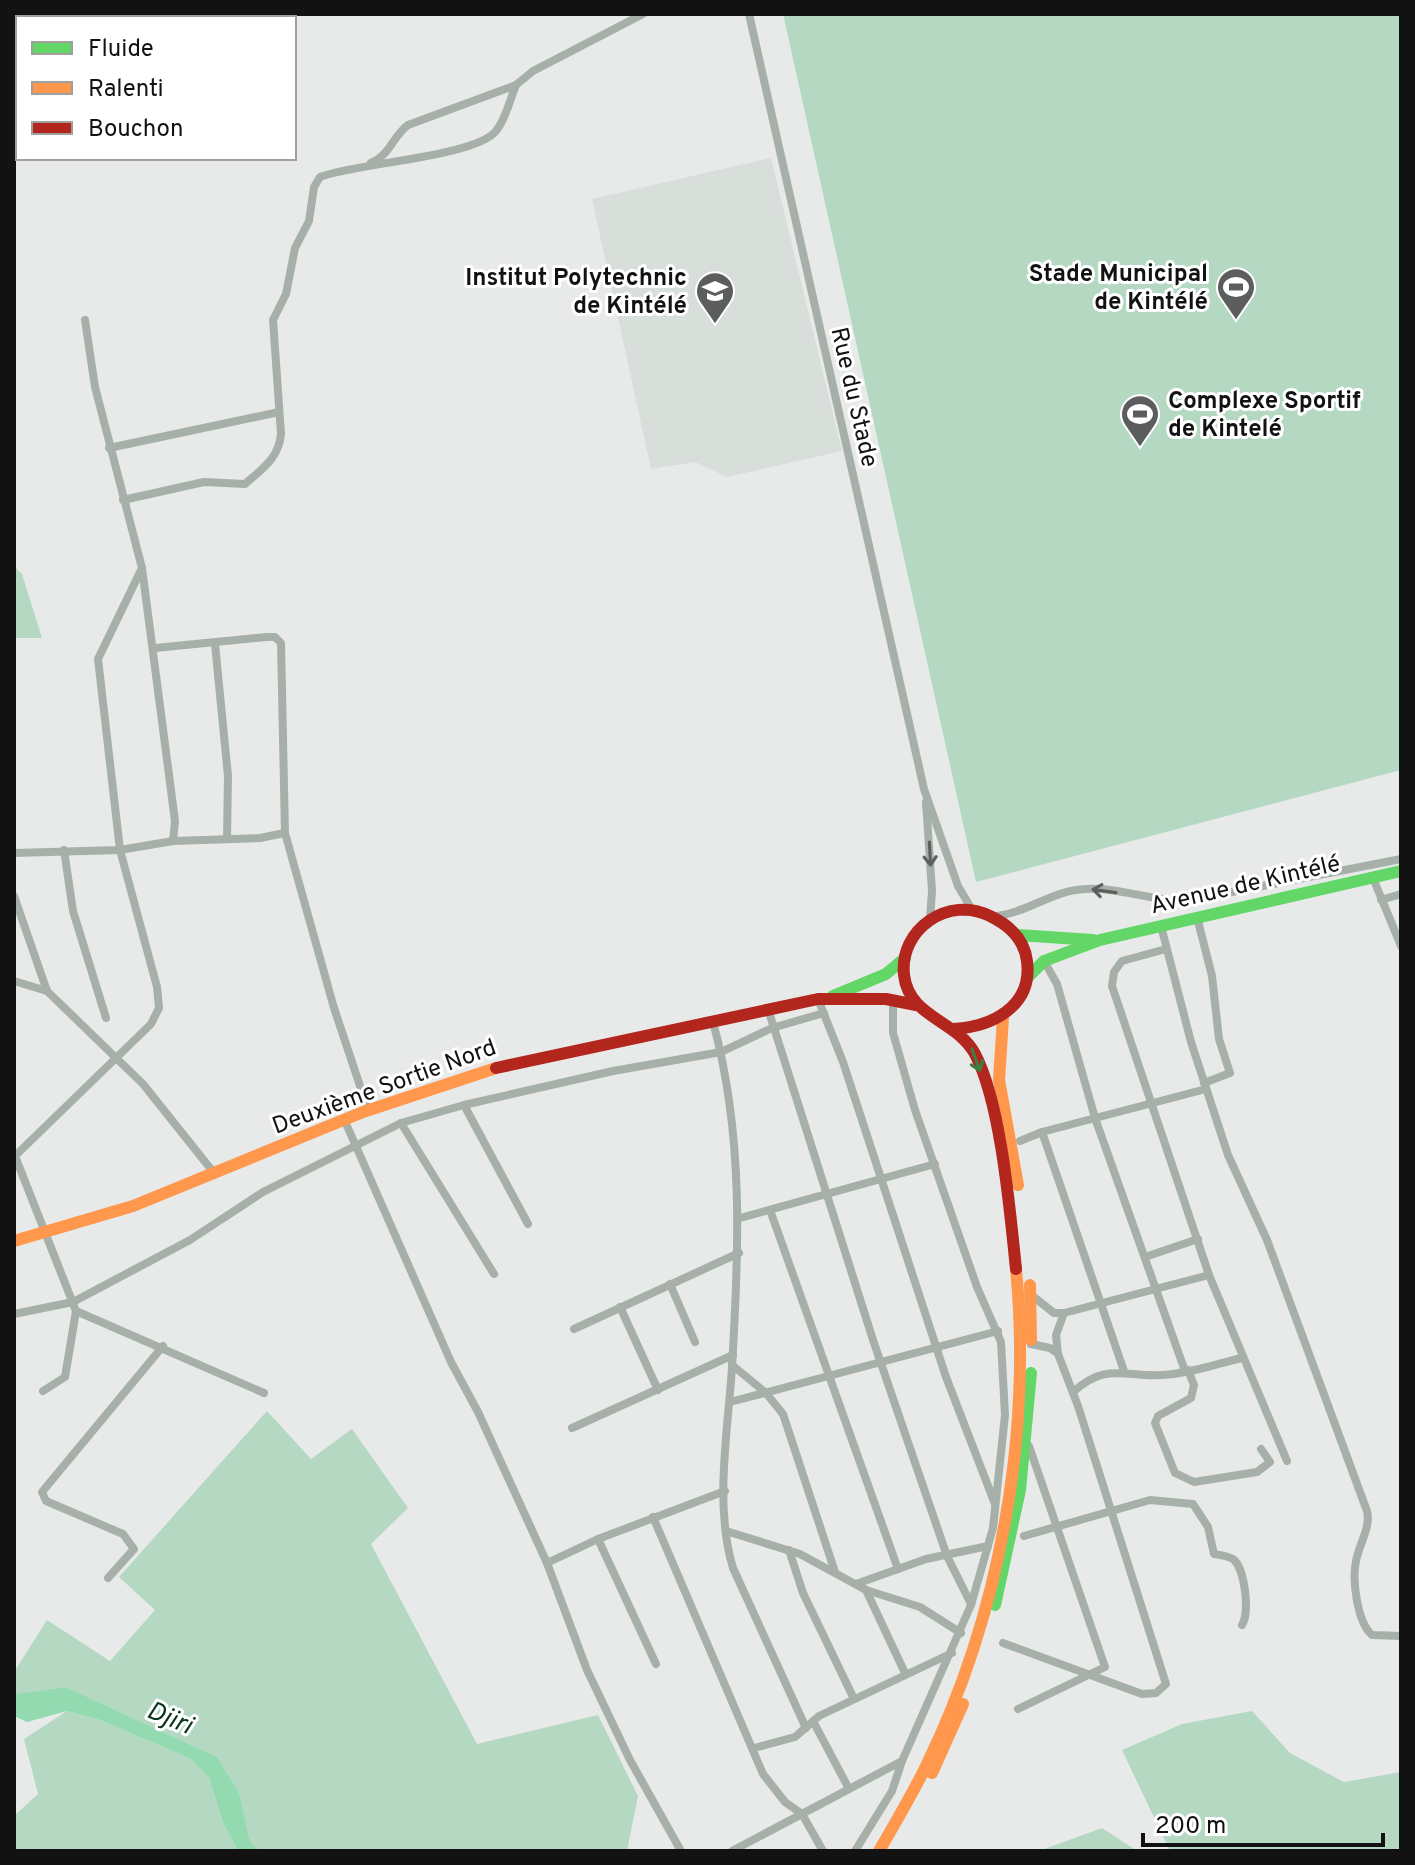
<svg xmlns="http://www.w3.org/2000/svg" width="1415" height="1865" viewBox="0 0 1415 1865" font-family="Overpass,sans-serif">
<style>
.built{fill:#d8deda}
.green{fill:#b4d8c2}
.water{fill:#93dab1}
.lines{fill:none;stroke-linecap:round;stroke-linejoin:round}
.street{stroke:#a6b0a9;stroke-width:8}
.fast{stroke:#63d668;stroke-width:12}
.slow{stroke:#ff974d;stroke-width:12}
.jam{stroke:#b3261e;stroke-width:12}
.oneway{stroke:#5c615d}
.oneway2{stroke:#3e7e41}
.labels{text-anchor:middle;stroke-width:6;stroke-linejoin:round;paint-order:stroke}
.poi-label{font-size:24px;font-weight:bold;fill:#111211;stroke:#fff;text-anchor:end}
.street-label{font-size:24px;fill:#111211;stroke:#fff}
.water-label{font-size:26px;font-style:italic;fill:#07341e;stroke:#fff}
</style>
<rect width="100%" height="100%" fill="#e8eae9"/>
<path class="built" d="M771,158L842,451L727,477L695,462L651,469L592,199Z"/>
<g class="green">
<path d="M14,14H115V18H18V116L14,119Z"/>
<path d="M783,14H1401V770L976,882Z"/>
<path d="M14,566L22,574L42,638H14Z"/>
<path d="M267,1411L311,1459L352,1429L408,1508L371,1544L477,1744L598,1715L638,1796L627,1851H260L250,1841L239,1792L217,1757L66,1687L14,1694V1672L47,1620L110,1661L155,1610L119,1577Z"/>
<path d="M67,1711L100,1720L189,1758L209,1778L224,1825L238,1851H14V1816L38,1794L24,1739Z"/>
<path d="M1252,1711L1290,1753L1344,1782L1401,1772V1851H1170L1122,1750L1182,1724Z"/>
<path d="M1102,1828L1137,1851H1039Z"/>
</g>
<path class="water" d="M66,1687L217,1757L239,1792L250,1841L260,1851H238L224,1825L209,1778L189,1758L100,1720L67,1711L27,1722L14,1716V1694Z"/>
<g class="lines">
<g class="street">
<path d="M749,14L924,789L958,886L971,908"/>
<path d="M371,163C391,154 392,137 408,125L516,85L533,71L643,14"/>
<path d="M85,320L95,387L142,568L175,821L173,841"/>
<path d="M109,448L279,412"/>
<path d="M123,500L204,482L245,484C262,469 279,458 281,434L273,320L286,294L295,248L309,221L314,187L320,177C356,163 475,157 496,131C506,119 510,99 516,85"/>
<path d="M215,644L228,776L227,839"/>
<path d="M155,648L267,637H275L281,643L285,833L334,1008L368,1110"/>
<path d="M926,802L932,891L930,919"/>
<path d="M64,850L73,911L106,1018"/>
<path d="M14,853L120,850L173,841L260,838L285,833"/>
<path d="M1373,878L1401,946"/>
<path d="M14,896L47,991L143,1084L214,1173"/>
<path d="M1381,900L1401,894"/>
<path d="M997,916C1029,912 1053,890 1086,889C1122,887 1155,903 1191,900L1401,859"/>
<path d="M1197,917L1212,976L1219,1039L1230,1073L1204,1083"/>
<path d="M1161,926L1191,1042L1228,1155L1267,1240L1367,1511C1371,1528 1359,1544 1356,1561C1352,1580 1357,1622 1372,1635L1401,1636"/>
<path d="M1166,949L1122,961L1114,972L1112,986L1209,1275L1287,1461"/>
<path d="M1044,961L1057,984L1095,1118L1185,1371"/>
<path d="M14,981L47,991"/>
<path d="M818,999L843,1062L946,1377L995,1504"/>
<path d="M768,1009L874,1343L947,1556L971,1604"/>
<path d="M713,1022C744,1135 739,1251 732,1367C728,1431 714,1505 733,1568L806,1728"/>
<path d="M464,1105L528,1224"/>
<path d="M344,1119L451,1362L478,1412L547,1563L587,1670L630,1760L681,1851"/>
<path d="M401,1123L494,1274"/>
<path d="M1042,1132L1124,1371"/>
<path d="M1020,1141L1042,1132L1206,1089"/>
<path d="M770,1210L898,1569"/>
<path d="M740,1218L935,1164"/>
<path d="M1145,1257L1198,1239"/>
<path d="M670,1284L695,1342"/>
<path d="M1030,1294L1054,1313H1064L1209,1275"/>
<path d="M620,1307L658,1390"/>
<path d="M76,1311L264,1393"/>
<path d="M14,1314L73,1302L190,1240L263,1192L401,1123L464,1105L613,1071L721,1052L772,1028L824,1013"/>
<path d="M574,1329L739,1253"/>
<path d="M1031,1344L1050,1348L1057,1353"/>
<path d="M732,1365L766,1393L783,1414L835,1572"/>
<path d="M1188,1370L1194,1385L1191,1398L1158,1416L1155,1423L1175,1473L1194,1482L1257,1472L1270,1462L1261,1449"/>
<path d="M43,1391L65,1377L76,1311L15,1156L151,1024L159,1008L157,987L120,850L98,659L142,568"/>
<path d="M1073,1392C1106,1362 1123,1377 1162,1375C1188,1374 1216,1364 1242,1358"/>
<path d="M730,1402L998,1331"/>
<path d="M572,1428L733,1355"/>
<path d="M653,1517L763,1774L785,1802L802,1814L823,1851"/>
<path d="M726,1531L800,1554L866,1590L920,1607L961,1633"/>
<path d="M1024,1536L1150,1500L1193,1504L1208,1527L1214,1554C1220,1555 1228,1556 1233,1559C1245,1568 1250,1613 1242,1625"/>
<path d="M598,1539L656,1664"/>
<path d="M789,1550L803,1593L854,1699"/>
<path d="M547,1563L598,1539L725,1491"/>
<path d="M108,1578L134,1549L123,1534L46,1501L42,1492L163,1346"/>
<path d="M856,1584L926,1559L988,1546"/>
<path d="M866,1590L905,1673"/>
<path d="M1003,1643L1142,1694L1156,1693L1166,1684L1078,1406L1058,1354L1056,1335L1064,1313"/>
<path d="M1018,1709L1105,1667L1029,1446"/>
<path d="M813,1721L849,1789"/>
<path d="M754,1748L795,1737L819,1716L952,1653"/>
<path d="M732,1851L902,1761"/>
<path d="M855,1851L892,1791L902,1761L971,1605L993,1528L1005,1415L1001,1342L977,1287L915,1110L893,1033V1000"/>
</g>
<g class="fast">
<path d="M1018,935L1093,940"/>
<path d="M1027,978L1044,961L1100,940L1401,871"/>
<path d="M833,996L886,974L905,958"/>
<path d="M995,1605L1020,1490L1031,1373"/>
</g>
<g class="slow">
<path d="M1003,1018L999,1080L1018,1185"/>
<path d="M14,1241L133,1206L363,1112L496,1068"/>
<path d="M1030,1285L1031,1340"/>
<path d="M932,1773L963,1704"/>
<path d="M879,1851C895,1823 912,1795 926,1766C1000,1615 1032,1435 1016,1269"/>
</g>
<g class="jam">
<path d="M953,1029C991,1027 1033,1007 1027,961C1024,938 1009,925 990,916C949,895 899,929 904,975C909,1018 957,1020 975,1054C1001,1103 1010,1212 1016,1269"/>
<path d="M496,1068L818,999H886L916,1005"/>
</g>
</g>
<defs><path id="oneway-shaft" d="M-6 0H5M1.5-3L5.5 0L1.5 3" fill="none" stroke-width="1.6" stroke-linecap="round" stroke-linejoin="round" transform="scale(2)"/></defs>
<g class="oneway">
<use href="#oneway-shaft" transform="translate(930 854) rotate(87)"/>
<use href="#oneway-shaft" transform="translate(1104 891) rotate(-172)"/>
</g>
<use class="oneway2" href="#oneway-shaft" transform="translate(976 1060) rotate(70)"/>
<defs>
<symbol id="stadium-pin" viewBox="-11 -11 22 30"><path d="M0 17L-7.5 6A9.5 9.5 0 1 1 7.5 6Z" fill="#5c5e5d" stroke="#fff"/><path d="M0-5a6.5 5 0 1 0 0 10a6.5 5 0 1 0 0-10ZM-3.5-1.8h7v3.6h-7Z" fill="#fff"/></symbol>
<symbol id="university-pin" viewBox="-11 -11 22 30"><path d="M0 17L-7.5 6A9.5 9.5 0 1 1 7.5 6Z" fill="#5c5e5d" stroke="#fff"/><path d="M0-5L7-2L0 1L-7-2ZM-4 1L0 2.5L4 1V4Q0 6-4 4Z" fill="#fff"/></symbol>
</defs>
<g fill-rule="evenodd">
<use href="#stadium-pin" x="1214" y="265" width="44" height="60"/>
<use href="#university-pin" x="693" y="269" width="44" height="60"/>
<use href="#stadium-pin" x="1118" y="392" width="44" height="60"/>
</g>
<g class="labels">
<g class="poi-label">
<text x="1208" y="281">Stade Municipal<tspan x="1208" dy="28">de Kintélé</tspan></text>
<text x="687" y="285">Institut Polytechnic<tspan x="687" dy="28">de Kintélé</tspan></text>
<text x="1168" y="408" text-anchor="start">Complexe Sportif<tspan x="1168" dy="28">de Kintelé</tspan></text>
</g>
<g class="street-label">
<text transform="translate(855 397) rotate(77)" y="8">Rue du Stade</text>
<text transform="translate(1245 884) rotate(-13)" y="8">Avenue de Kintélé</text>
<text transform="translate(384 1086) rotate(-20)" y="8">Deuxième Sortie Nord</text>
</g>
<g class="water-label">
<text transform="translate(170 1717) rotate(23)" y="9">Djiri</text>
</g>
</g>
<rect width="1415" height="1865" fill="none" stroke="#111211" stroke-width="32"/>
<rect x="16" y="16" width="280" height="144" fill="#ffffff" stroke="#a0a0a0" stroke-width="2"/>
<rect x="32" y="42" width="40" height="12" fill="#63d668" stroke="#a0a0a0" stroke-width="2"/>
<text x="88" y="56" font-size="24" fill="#111211">Fluide</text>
<rect x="32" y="82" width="40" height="12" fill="#ff974d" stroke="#a0a0a0" stroke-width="2"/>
<text x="88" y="96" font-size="24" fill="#111211">Ralenti</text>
<rect x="32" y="122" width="40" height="12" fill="#b3261e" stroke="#a0a0a0" stroke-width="2"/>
<text x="88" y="136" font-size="24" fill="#111211">Bouchon</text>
<path d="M1143 1833v12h240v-12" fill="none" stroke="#111211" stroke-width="4"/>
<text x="1155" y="1833" font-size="24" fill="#111211" stroke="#ffffff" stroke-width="6" paint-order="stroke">200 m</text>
</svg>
